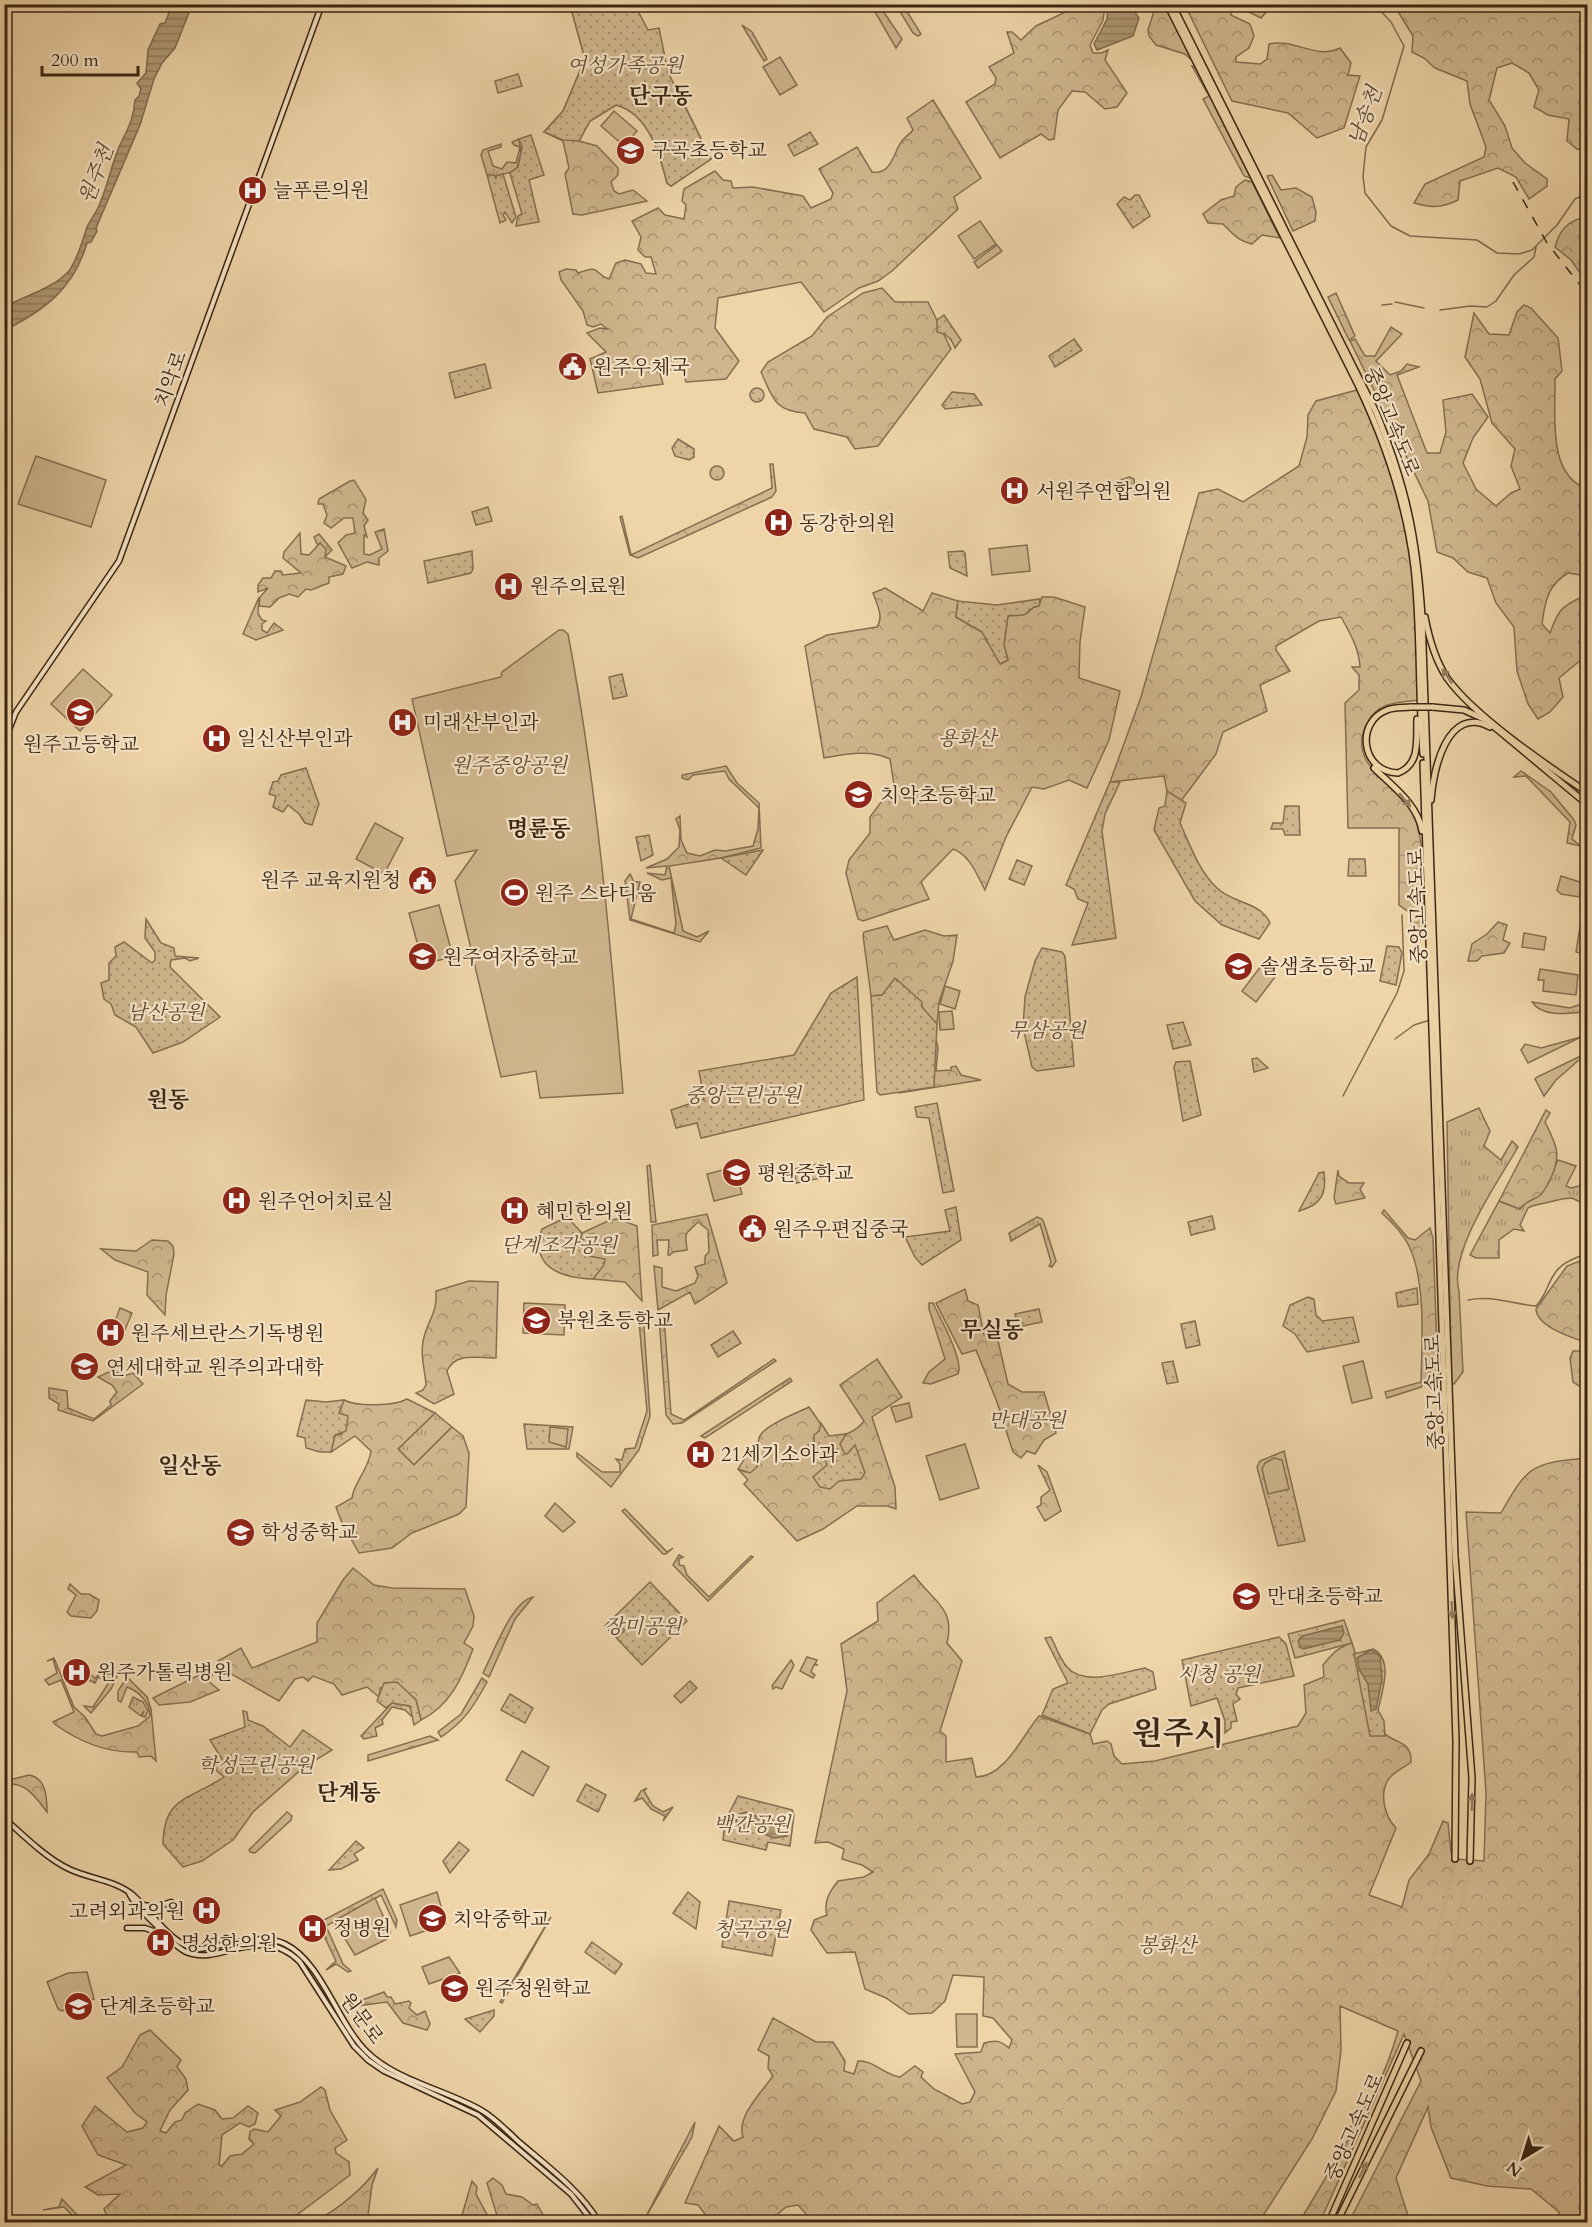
<svg xmlns="http://www.w3.org/2000/svg" width="1592" height="2227" viewBox="0 0 1592 2227" font-family="Cardo,'Noto Serif KR',serif">
<style>
.grass{fill:url(#grass-tufts);stroke:#866e50;stroke-width:1.5}
.forest{fill:url(#forest-crowns);stroke:#866e50;stroke-width:1.5}
.park{fill:url(#park-dots);stroke:#866e50;stroke-width:1.5}
.garden{fill:#d0b68e;stroke:#866e50;stroke-width:1.5}
.water{fill:url(#water-rules);stroke:#826b4e;stroke-width:1.5}
.lines{fill:none;stroke-linecap:round;stroke-linejoin:round}
.stream{stroke:#826b4e;stroke-width:1.5}
.motorway-tunnel{stroke:#cab189;stroke-width:5;stroke-dasharray:5 2.5;stroke-linecap:butt}
.secondary-casing{stroke:#3c2613;stroke-width:7}
.motorway-casing{stroke:#3c2613;stroke-width:8}
.secondary{stroke:#f4e3c6;stroke-width:4}
.motorway{stroke:#eed4a7;stroke-width:5}
.rail{stroke:#3c2613;stroke-width:1.5;stroke-dasharray:10 10;stroke-linecap:butt}
.motorway-bridge-casing{stroke:#3c2613;stroke-width:8;stroke-linecap:butt}
.motorway-bridge{stroke:#eed4a7;stroke-width:5}
.oneway{fill:#957d5d}
.labels{text-anchor:middle;stroke-width:4.5;stroke-linejoin:round;paint-order:stroke}
.park-label{font-size:20px;font-style:italic;fill:#614a32;stroke:#f4e3c6}
.poi-label{font-size:20px;fill:#3c2613;stroke:#f4e3c6;text-anchor:start}
.street-label{font-size:20px;fill:#3c2613;stroke:#f4e3c6}
.water-label{font-size:21px;font-style:italic;fill:#5f4830;stroke:#f4e3c6}
.quarter-label{font-size:22px;font-weight:bold;fill:#3c2613;stroke:#f4e3c6}
.town-label{font-size:32px;font-weight:bold;fill:#3c2613;stroke:#f4e3c6}
</style>
<defs>
<pattern id="grass-tufts" width="24" height="20" patternUnits="userSpaceOnUse" patternTransform="scale(1.5)"><rect width="24" height="20" fill="#d0b68e"/><path d="M3 7l-1-3M5 7V3M7 7l1-3M15 17l-1-3M17 17v-4M19 17l1-3" fill="none" stroke="#aa9473"/></pattern>
<pattern id="forest-crowns" width="20" height="18" patternUnits="userSpaceOnUse" patternTransform="scale(1.5)"><rect width="20" height="18" fill="#d0b68e"/><path d="M2 6a3 3 0 1 1 6 0M12 15a3 3 0 1 1 6 0" fill="none" stroke="#aa9473"/></pattern>
<pattern id="park-dots" width="8" height="8" patternUnits="userSpaceOnUse" patternTransform="scale(1.5)"><rect width="8" height="8" fill="#d0b68e"/><path d="M2 2h.1M6 6h.1" fill="none" stroke="#aa9473" stroke-width="1.8" stroke-linecap="round"/></pattern>
<pattern id="water-rules" width="6" height="5" patternUnits="userSpaceOnUse" patternTransform="scale(1.5)"><rect width="6" height="5" fill="#b19975"/><path d="M0 2.5h6" fill="none" stroke="#917d5f"/></pattern>
</defs>
<rect width="100%" height="100%" fill="#eed4a7"/>
<filter id="stains"><feTurbulence type="fractalNoise" baseFrequency=".00333" numOctaves="4"/><feColorMatrix values="0 0 0 0 .2 0 0 0 0 .09 0 0 0 0 .02 0 0 0 .5 -.17"/></filter>
<radialGradient id="worn" r=".72"><stop offset=".6" stop-color="#630" stop-opacity="0"/><stop offset="1" stop-color="#630" stop-opacity=".3"/></radialGradient>
<g class="grass">
<path d="M519,139L521,154L516,171L495,176L487,175L481,155L483,150L501,144V147L488,151L493,166L502,169L507,162L516,163L520,147L514,145L512,142Z"/>
<path d="M319,534L332,550L325,557L320,543L318,546L314,537Z"/>
<path d="M1521,771L1551,792L1574,820L1576,825L1572,839L1581,846L1567,843L1570,822L1526,776L1514,777Z"/>
<path d="M1532,1002L1570,1008L1587,1002L1584,1012C1566,1014 1542,1017 1532,1002Z"/>
<path d="M1581,1037L1528,1063L1521,1050L1525,1044L1541,1048Z"/>
<path d="M1587,1053L1556,1080L1544,1096L1535,1079L1537,1077Z"/>
<path d="M1479,1108L1490,1131L1484,1146L1501,1160L1512,1141L1518,1147C1498,1182 1448,1252 1459,1291L1463,1372L1454,1384L1451,1383L1447,1122Z"/>
<path d="M1558,1160L1576,1166L1566,1186L1571,1188L1583,1185L1587,1187V1210L1584,1208V1204L1572,1198L1562,1199L1532,1206L1528,1208L1520,1225L1524,1231L1514,1229L1499,1240V1258H1476L1470,1255L1499,1201L1514,1207C1536,1195 1549,1182 1558,1160Z"/>
<path d="M1037,1217L1042,1219L1044,1223L1056,1261L1052,1267L1049,1266L1051,1262L1040,1224L1011,1241L1009,1233Z"/>
<path d="M120,1308L132,1313L124,1332L112,1330Z"/>
<path d="M435,1413L452,1427L414,1465L398,1449Z"/>
<path d="M690,1681L697,1688L681,1703L674,1696Z"/>
<path d="M133,1697L143,1702L148,1711L145,1717L142,1716L144,1711L141,1716L129,1707Z"/>
</g>
<g class="forest">
<path d="M570,5H635L621,17L682,100L711,159L671,186L667,183C660,155 649,113 616,105L590,121L579,141L597,146L618,168V175L611,182L614,191L619,194L633,190L647,201L582,215L573,214L565,174L569,168L563,141L544,132L563,111L585,59Z"/>
<path d="M871,5H879L902,39L896,48Z"/>
<path d="M896,5H903L921,34L918,36L913,33Z"/>
<path d="M1080,5H1105L1103,20L1090,45L1093,53H1102L1108,50L1105,60L1127,93L1117,107L1105,109L1085,92L1072,91L1058,110L1054,139L1049,140L1041,134L1000,158L966,102L995,84L996,78L989,67L1014,53L1007,32H1012L1021,40L1036,26Z"/>
<path d="M1156,5H1170L1256,180L1244,176L1203,99L1209,96L1192,66L1201,69L1185,54L1156,45L1149,36L1148,30Z"/>
<path d="M1185,5H1255L1268,10L1261,18L1237,6L1231,10V15L1250,24L1254,36L1249,48L1236,57V62L1260,64L1267,59L1269,44C1294,38 1316,60 1340,48L1351,63L1348,75L1360,76L1344,128L1317,138L1288,113L1232,101Z"/>
<path d="M1394,5H1587V152L1577,149L1567,141L1569,119L1548,115L1534,107L1539,90L1529,73L1512,63L1497,68L1489,100L1505,126L1512,148L1525,163L1547,179V186L1529,199L1516,177L1498,168L1460,181L1458,200C1442,208 1431,208 1414,203L1425,184L1484,157L1486,147L1470,104L1467,81L1435,68L1424,58L1412,52L1413,36Z"/>
<path d="M742,25L752,32L767,59L764,61Z"/>
<path d="M933,100L981,178L954,197L958,209L892,271L878,281L859,288L824,312L801,282L718,298L715,328L739,361L726,379L686,382L681,367L660,373L663,384L598,393L590,359L606,352L587,333L600,328L607,329L601,324L593,327L587,325L583,311L561,280L559,272L566,269L576,270L578,273C602,264 592,273 609,279L616,263L625,260L641,264L646,273L656,274L651,257H645L638,250L641,237L632,221L658,208L665,215L684,219L686,205L682,201L684,189L715,171L723,180L731,181L733,188L753,187L803,196L811,208L831,199L833,193L819,169L857,147L872,172C890,175 893,156 900,144C903,138 909,135 913,130L907,118Z"/>
<path d="M1272,175L1281,190L1296,188L1312,197L1316,212L1315,221L1293,231L1267,176Z"/>
<path d="M1245,180L1252,182L1280,238L1262,235L1252,244C1237,240 1233,234 1223,224L1208,223L1203,214L1221,200L1234,196L1236,187Z"/>
<path d="M1587,216H1588L1587,283L1571,260L1555,247C1560,228 1569,221 1587,216Z"/>
<path d="M882,288L895,302H928L951,349L878,446L855,449L847,437L814,429L805,413C774,411 773,398 761,372L768,362L812,336L827,317L863,293Z"/>
<path d="M1336,293L1355,336L1349,340L1328,297Z"/>
<path d="M1524,305L1531,308L1558,338L1562,371L1555,379C1556,412 1546,476 1588,489L1587,576L1568,573C1548,585 1545,601 1542,624L1550,633C1558,611 1560,607 1582,597L1587,602V655L1559,678L1563,697L1550,712L1538,719L1528,704L1517,671L1514,627L1496,603L1487,578L1468,572L1453,558L1437,552L1428,501L1350,341L1355,339L1365,356H1375L1391,327L1402,334L1376,361L1390,375L1401,371L1407,364L1419,367L1397,375L1427,453H1440L1446,432L1443,400L1472,394L1488,417L1473,438L1463,463L1476,489L1496,506L1511,493L1520,489L1511,466L1515,449L1492,423L1480,379L1465,357L1474,313L1489,334L1509,335L1517,312Z"/>
<path d="M1361,389L1384,436L1414,544L1420,700C1397,702 1377,702 1366,725C1346,767 1400,785 1414,816C1426,843 1424,908 1425,939L1414,940L1410,913L1399,905V828H1348L1345,703L1359,690V675L1352,667H1360C1359,648 1350,633 1341,617L1319,621L1276,646V650L1290,671L1260,685L1267,711L1223,732L1216,754L1181,801L1167,791L1164,776L1110,782L1141,697L1199,493L1218,489L1243,502L1299,466L1307,437L1308,415L1316,401Z"/>
<path d="M770,464H773L776,491L772,497L638,558L630,555L620,517L622,516L631,555L772,488Z"/>
<path d="M350,481L354,480C357,486 363,493 366,500L363,513L368,520L364,526L367,537L364,535V554L370,555L382,549L375,532L384,529L388,551L379,558V565L367,562L352,568L338,543L346,535L355,533L353,518H344L331,528L324,523L327,515L323,504H318L319,499Z"/>
<path d="M300,533L301,554L309,555L320,543L326,549L325,557L346,566L343,574L329,577V583L311,590L306,589L298,597L289,594L279,598L270,607L259,606L260,597L268,588L258,592V585L263,578H271L275,571H281L283,575L301,573L283,558L284,552Z"/>
<path d="M885,588L923,611L932,593L958,601L956,617L982,632L1001,664L1008,660L1004,645L1008,615L1026,614L1034,607L1039,606L1042,597H1054L1085,607L1080,642L1079,678L1120,691L1109,740L1087,788L1069,780L1044,789L1032,787L1006,837L985,890C977,875 970,855 953,849L921,882L929,899L863,921L858,919L846,873L849,860L870,833V817L894,785L890,759C870,749 845,754 824,758L805,646L827,635L877,627C884,617 877,604 873,593Z"/>
<path d="M259,597L258,613L262,620L266,621L262,624V630L267,633L274,623L283,630L256,640L243,634Z"/>
<path d="M726,766L737,783L759,803L761,848L721,858L669,866L683,931L697,937L709,931L700,942L630,920L625,881L630,874L634,882H640L631,919L674,933L676,924L671,878L662,880L647,873L665,875L667,866L646,868L667,859L679,847L680,830L676,819L680,816L681,840L687,853L700,856L715,850L725,851L753,846L758,829L759,808L729,779L725,771L693,775L688,780L682,778V775Z"/>
<path d="M1498,922L1507,925L1503,940L1510,943L1504,953L1482,956L1477,961H1468L1472,944L1487,934Z"/>
<path d="M887,926L894,940L925,930L944,936L957,935L953,961L939,1002L937,1024L883,995L871,996L863,935L864,932Z"/>
<path d="M935,1035L938,1048L936,1071L951,1070V1067L956,1066L961,1075L981,1080L899,1093L896,1088Z"/>
<path d="M1546,1110L1550,1113L1545,1122C1557,1146 1562,1155 1550,1180C1548,1184 1543,1193 1539,1196C1532,1201 1527,1200 1520,1209L1499,1201Z"/>
<path d="M650,1165L656,1222H651L647,1166Z"/>
<path d="M1338,1170L1339,1176L1349,1183H1364L1360,1189L1365,1198L1336,1204L1334,1198Z"/>
<path d="M1384,1210L1408,1238L1415,1240L1430,1228L1433,1238L1438,1374L1436,1383L1426,1381L1421,1387L1387,1398L1385,1392L1421,1382C1422,1343 1426,1281 1409,1246C1403,1233 1392,1223 1382,1213Z"/>
<path d="M707,1214L727,1283L695,1304L690,1292L658,1310L654,1266L662,1268V1287L676,1291L695,1283L698,1276L695,1267L705,1264V1256L709,1252L708,1230L698,1222C684,1236 685,1230 687,1250L673,1252L670,1255H668L669,1240H657L658,1255L653,1256L652,1225Z"/>
<path d="M618,1219L637,1226L642,1301L625,1282L593,1279L601,1266L598,1258L589,1257L587,1239L580,1240L582,1233L610,1220Z"/>
<path d="M152,1240L168,1241L173,1246L174,1254L166,1295L165,1315L147,1295L148,1272L115,1260L101,1249L136,1251Z"/>
<path d="M1587,1258H1588L1587,1343C1571,1337 1537,1327 1536,1309L1567,1266Z"/>
<path d="M469,1281L498,1282L496,1358C477,1358 455,1352 447,1371L454,1394L434,1404L416,1393L423,1390L426,1385C425,1369 420,1357 423,1342C426,1322 438,1314 436,1291Z"/>
<path d="M965,1289L968,1301L978,1305L984,1335L991,1338L997,1336L1008,1384L1022,1392H1044L1056,1433L1044,1440L1035,1454L1027,1451L1021,1458L1013,1452L997,1402L976,1350L962,1354L936,1303Z"/>
<path d="M929,1303H933C940,1318 964,1360 958,1374L931,1384L923,1383L929,1372L945,1359L929,1309Z"/>
<path d="M638,1310L643,1313L650,1416L639,1450L611,1487L577,1457V1453L602,1472H620V1464L616,1459L622,1460L625,1449L635,1448L647,1411Z"/>
<path d="M659,1317H664L671,1414L684,1420L774,1359L776,1361L682,1423L673,1424L666,1415Z"/>
<path d="M1573,1351H1587V1391L1573,1382L1570,1358Z"/>
<path d="M877,1359L902,1397L872,1417L895,1487L896,1509L887,1506H857L823,1529L797,1541L744,1484L748,1480L738,1469L745,1472L757,1467C760,1458 756,1448 759,1438C762,1426 797,1413 809,1407L829,1436C842,1438 857,1431 864,1421L840,1385Z"/>
<path d="M113,1370L124,1376L133,1373L143,1384L93,1421L58,1410L59,1404L49,1398V1388L67,1391L68,1408L94,1419L111,1405L110,1401L117,1392L112,1385L98,1377Z"/>
<path d="M790,1378L792,1381L705,1438L701,1436Z"/>
<path d="M407,1399L435,1413L398,1449L414,1465L452,1427L463,1436L469,1453L466,1507L459,1514L412,1533L392,1548L359,1553L342,1523L336,1507L352,1498C353,1484 369,1469 371,1451L355,1436L331,1452L335,1435L342,1434L339,1413L344,1400C357,1407 395,1406 407,1399Z"/>
<path d="M1587,1458V2222H1557L1559,2212L1531,2189L1487,2186L1451,2178L1431,2127L1428,2107L1396,2178L1410,2222H1349L1421,2081L1404,2034L1320,2222H1307L1304,2214L1350,2137L1349,2129C1374,2101 1388,2066 1398,2031L1340,2006L1341,2050L1336,2091L1312,2139L1259,2222H813L798,2205L786,2207L771,2220L744,2216L734,2222H711L698,2205L685,2203L719,2126L734,2141L743,2137C736,2117 761,2093 773,2076L768,2068L769,2056L758,2050L773,2018L816,2042H833L845,2061L844,2071L854,2074L858,2061C874,2060 884,2075 900,2077L915,2066L923,2072L921,2077L934,2089L962,2104L970,2102L975,2092L955,2054L981,2052L984,2043C995,2040 1000,2040 1009,2048L1012,2040L993,2018L983,2016L984,1977L953,1975L945,2001L932,2013L909,2014L886,1998L865,1989L855,1952L827,1953L811,1930L814,1920L827,1915C823,1902 830,1891 838,1881L864,1877L873,1872L862,1865L842,1859L844,1849L828,1842L815,1843L847,1691L841,1644L878,1621L877,1603L914,1575C931,1600 956,1607 947,1643L962,1661L940,1731L946,1736V1762L972,1758L976,1777C1005,1777 1022,1736 1039,1716L1090,1734L1093,1744L1107,1741L1111,1744L1114,1756L1122,1764L1155,1761L1298,1726L1306,1713L1304,1685L1324,1677L1323,1665C1332,1654 1338,1647 1352,1643L1380,1729C1390,1744 1412,1738 1411,1762C1405,1767 1392,1773 1388,1780C1379,1795 1385,1817 1396,1828L1369,1895L1402,1907L1409,1880L1429,1854L1443,1821L1448,1823L1451,1852L1455,1859L1484,1861L1486,1792L1466,1512L1501,1513C1528,1465 1532,1463 1587,1458Z"/>
<path d="M1038,1465L1047,1472L1061,1511L1045,1521L1037,1507L1041,1505V1497L1050,1490Z"/>
<path d="M625,1509L667,1552L673,1548L666,1554H663L622,1511Z"/>
<path d="M679,1555L683,1557L679,1559V1565L684,1566L687,1575L709,1597L751,1556L753,1557L708,1601L673,1565Z"/>
<path d="M353,1568L374,1585L392,1588L465,1589L474,1616L473,1626L464,1643L473,1649C462,1678 450,1706 421,1720L416,1700L399,1685L380,1688V1698L367,1687L342,1695L334,1684L313,1676L308,1681L303,1677L295,1679L279,1701L226,1671L218,1661L241,1648L252,1668L317,1642V1623L343,1580Z"/>
<path d="M70,1584L81,1594H89L99,1600L97,1611L91,1618L71,1616L67,1612L76,1595L68,1589Z"/>
<path d="M533,1597L515,1619L489,1677L483,1673C493,1654 511,1602 533,1597Z"/>
<path d="M54,1658L74,1707L85,1717L96,1734L102,1736L138,1726L150,1716C150,1702 138,1691 127,1687L121,1702L118,1700V1691L127,1677L147,1697L151,1709L156,1761L151,1756L139,1757L137,1752C105,1753 77,1740 56,1725L53,1722L74,1712L61,1680L49,1685L45,1680L57,1673L53,1659L47,1661Z"/>
<path d="M211,1669L212,1676L207,1680L219,1690L190,1702L159,1705L153,1698Z"/>
<path d="M86,1671L95,1678L103,1671L107,1676L119,1672L111,1689L91,1713L84,1706L93,1707L108,1684L106,1681L98,1677L95,1683L82,1677L71,1681L66,1678Z"/>
<path d="M482,1678L487,1682C474,1706 464,1722 441,1737L438,1732L461,1714Z"/>
<path d="M392,1703L410,1706L413,1714L411,1716L405,1710L392,1707L382,1720L383,1724L375,1728L377,1736L364,1739L361,1736Z"/>
<path d="M430,1736L438,1740L368,1761V1755Z"/>
<path d="M29,1775C46,1778 47,1797 47,1812C36,1798 25,1780 5,1785V1781Z"/>
<path d="M647,1788L644,1791L653,1806L663,1812L673,1807L663,1821L665,1816L651,1809L642,1798L635,1801L641,1791Z"/>
<path d="M287,1812L292,1816L291,1820L255,1853L250,1852L249,1850Z"/>
<path d="M383,1889L397,1920L396,1927L381,1895L326,1926L343,1964L351,1971L348,1972L336,1964L326,1970L336,1961L318,1923Z"/>
<path d="M551,1917L502,2003L500,2002L549,1920Z"/>
<path d="M384,1992L387,1997H391L395,2004L409,2001L411,2003L409,2008L417,2015L425,2011L430,2024L427,2030L403,2023L387,2002L350,2007L349,2005Z"/>
<path d="M150,2030L181,2060L177,2067L186,2079L188,2090L170,2110L160,2131L166,2133L175,2122L182,2120L185,2113L198,2104L215,2110L222,2119L233,2118L248,2106L258,2113L255,2124L249,2127L240,2123L222,2135L219,2165L222,2166L230,2156L242,2154L254,2144L249,2139L250,2132L254,2129L268,2132L281,2116L275,2110L300,2102L321,2087L325,2090L330,2110L347,2140L335,2148L336,2153L349,2162L350,2175L290,2220L281,2222H109L104,2209L120,2194L98,2195L85,2187L126,2165L98,2155L82,2126L95,2106L127,2132L143,2128L147,2122L135,2113L107,2078L122,2067L140,2035Z"/>
<path d="M695,2122L692,2137L643,2222Z"/>
<path d="M378,2168L372,2185L367,2222H315C339,2208 361,2191 378,2168Z"/>
<path d="M493,2178L502,2185L506,2194L522,2197L533,2205L537,2204L547,2222H499L487,2183Z"/>
<path d="M472,2181L477,2187L476,2194L491,2222H460Z"/>
<path d="M62,2199L84,2222H79L64,2207L43,2210L59,2207Z"/>
</g>
<g class="park">
<path d="M570,5H635L648,30L659,28L668,72L711,159L671,186L667,183C660,155 649,114 616,105L590,121L579,141L563,140L544,132L563,111L585,59Z"/>
<path d="M518,74L522,86L498,93L495,81Z"/>
<path d="M810,132L818,144L794,156L788,145Z"/>
<path d="M531,135L544,175L529,180L539,222L516,226L518,216L522,214L510,173L518,167L522,147L519,139Z"/>
<path d="M503,174L516,217L512,223L505,212L503,215L506,220L500,223L487,175H494L496,179V176Z"/>
<path d="M1135,195H1139L1150,216L1133,228L1117,204L1124,197L1130,200Z"/>
<path d="M944,315L961,340L955,348C951,338 947,334 937,332V320Z"/>
<path d="M1074,339L1082,350L1055,367L1049,356Z"/>
<path d="M485,364L491,388L455,398L449,373Z"/>
<circle cx="757" cy="395" r="7"/>
<path d="M952,392L974,394L982,405L945,409L942,405Z"/>
<path d="M678,439L694,449V457L689,460L675,456L672,448Z"/>
<circle cx="717" cy="473" r="7"/>
<path d="M1129,477L1134,479L1135,491L1116,486V482Z"/>
<path d="M488,507L492,521L476,525L472,512Z"/>
<path d="M472,551L473,569L471,573L428,583L424,561Z"/>
<path d="M963,551L965,553L967,576L950,568L948,552Z"/>
<path d="M1040,599L1039,606L1034,607L1024,615L1008,616L1004,645L1008,660L1000,664L982,632L956,617L958,601L997,605Z"/>
<path d="M622,674L627,696L613,699L609,677Z"/>
<path d="M306,768L319,804L312,825L305,823L299,814L288,805L283,812L273,807L276,796L269,794L273,782L278,781L281,775Z"/>
<path d="M1110,782H1120L1105,814L1102,831L1116,938L1072,945L1088,903L1078,899L1074,889L1066,885Z"/>
<path d="M1167,791L1186,803L1180,823C1190,845 1199,871 1217,888C1233,904 1260,901 1270,923L1259,939L1222,925L1195,901L1154,830L1159,808L1165,806Z"/>
<path d="M1285,806H1299L1300,835H1285L1283,829H1271L1273,823H1283Z"/>
<path d="M649,835L653,855L641,861L636,837Z"/>
<path d="M763,850L746,875L721,858Z"/>
<path d="M1349,859H1365L1366,876H1348Z"/>
<path d="M1017,860L1032,866L1024,885L1009,879Z"/>
<path d="M146,919L161,943L174,948L175,956L199,958L190,961L185,958L171,960L170,967L220,1017L183,1042L153,1053L136,1027L115,1015L111,1004L104,999L101,983L109,980V963L116,956L115,947L124,942L152,963L155,960V952L145,938Z"/>
<path d="M1387,946L1399,947L1402,953L1396,985L1380,981Z"/>
<path d="M1042,948L1062,952L1065,956L1074,1066L1037,1071L1032,1067L1023,1027L1025,997L1035,961Z"/>
<path d="M857,977L864,1100L701,1138L697,1123L676,1128L671,1110L704,1099L699,1071L794,1055L831,993Z"/>
<path d="M895,978L922,1002V1007L937,1024L934,1087L880,1095L877,1092L871,996L882,995Z"/>
<path d="M1183,1022L1191,1045L1173,1049L1167,1025Z"/>
<path d="M1257,1058L1268,1068L1254,1072L1252,1059Z"/>
<path d="M1190,1061L1201,1115L1183,1121L1174,1067L1176,1062Z"/>
<path d="M937,1103L954,1191L943,1193L929,1118L917,1117L915,1107Z"/>
<path d="M822,1163L826,1177L796,1183L794,1169Z"/>
<path d="M1324,1172C1327,1194 1321,1205 1299,1211L1319,1173Z"/>
<path d="M956,1207L961,1240L922,1265L915,1257L905,1237L950,1231L945,1210Z"/>
<path d="M1212,1216L1215,1229L1191,1235L1188,1222Z"/>
<path d="M567,1217L582,1233L580,1240L587,1239L589,1256L605,1259L604,1265L593,1279C561,1278 529,1267 542,1229Z"/>
<path d="M1417,1288L1418,1304L1398,1307L1396,1293Z"/>
<path d="M1308,1297L1314,1299L1316,1315L1322,1321L1353,1317L1359,1342L1307,1352L1295,1334L1283,1326L1290,1305Z"/>
<path d="M1039,1309L1042,1322L1018,1327L1015,1314Z"/>
<path d="M1195,1321L1200,1345L1186,1348L1181,1324Z"/>
<path d="M733,1331L741,1343L718,1357L711,1345Z"/>
<path d="M1173,1361L1178,1382L1167,1384L1162,1363Z"/>
<path d="M306,1400L326,1402L344,1400L339,1413L348,1416L346,1431L335,1435L331,1452H320L306,1448L305,1438L297,1436Z"/>
<path d="M821,1423L829,1436L846,1434L840,1444L845,1454H847L855,1445L865,1473L861,1479L839,1481L830,1489L820,1487L813,1477L827,1465L823,1454L809,1451L808,1445L814,1443V1435L819,1431Z"/>
<path d="M524,1424L573,1427L569,1449H527Z"/>
<path d="M753,1445L757,1448V1467L750,1473L738,1469Z"/>
<path d="M1284,1451L1305,1541L1278,1546L1257,1467L1260,1461Z"/>
<path d="M650,1582L687,1621L642,1665L605,1626Z"/>
<path d="M1344,1620L1352,1643L1295,1658L1288,1634Z"/>
<path d="M1051,1637C1056,1647 1060,1659 1067,1667C1084,1687 1123,1672 1145,1668L1153,1672L1156,1689L1109,1704L1102,1710L1090,1734L1042,1715L1053,1689L1068,1683L1045,1638Z"/>
<path d="M1279,1637L1286,1644L1294,1676L1238,1688L1236,1694L1240,1699L1233,1704L1237,1721L1231,1722V1728L1225,1733V1721L1217,1698L1191,1706L1182,1660Z"/>
<path d="M1373,1649C1394,1660 1382,1692 1378,1710L1384,1721L1385,1736H1370L1354,1654Z"/>
<path d="M397,1682L416,1700L421,1720L414,1725L410,1706L392,1703L386,1708L377,1701L384,1683Z"/>
<path d="M510,1694L533,1708L525,1723L501,1710Z"/>
<path d="M243,1711L247,1712L248,1720L263,1726L290,1747L303,1730L332,1750L304,1767L253,1812L233,1840L202,1861L183,1867L163,1844C164,1796 188,1801 224,1777L216,1770L222,1759L210,1740L245,1727Z"/>
<path d="M586,1784L606,1795L598,1812L577,1801Z"/>
<path d="M738,1796L792,1810L794,1815L790,1846L768,1842L766,1850L723,1840L725,1821Z"/>
<path d="M356,1841L364,1848L354,1854L358,1860L341,1869L329,1870Z"/>
<path d="M459,1842L469,1850L450,1873L443,1861Z"/>
<path d="M688,1892L700,1902L696,1929L673,1913Z"/>
<path d="M729,1901L781,1910L772,1956L722,1947Z"/>
<path d="M592,1942L622,1964L615,1974L585,1952Z"/>
<path d="M494,2010V2016L480,2032L465,2019Z"/>
</g>
<g class="garden">
<path d="M780,57L797,85L780,95L763,67Z"/>
<path d="M614,111L637,131L624,146L601,126Z"/>
<path d="M980,221L996,244L974,259L958,236Z"/>
<path d="M997,245L1002,251L978,268L974,262Z"/>
<path d="M36,456L106,480L91,527L18,504Z"/>
<path d="M1027,545L1030,571L992,575L989,549Z"/>
<path d="M559,630H563L568,634C597,786 610,939 623,1093L540,1098L536,1071L501,1077L455,881L477,850L447,856L412,699L501,677L502,672Z"/>
<path d="M83,669L112,695L80,731L51,704Z"/>
<path d="M375,823L403,838L384,874L356,859Z"/>
<path d="M1561,876L1583,883L1579,897L1561,894L1557,890Z"/>
<path d="M1587,904V955L1576,952L1583,908Z"/>
<path d="M439,905L452,953L443,955L444,959L423,964L409,913Z"/>
<path d="M1524,933L1546,937L1544,950L1522,947Z"/>
<path d="M1261,966L1275,977L1256,1002L1242,991Z"/>
<path d="M1540,969L1578,975L1576,995L1543,991L1544,980H1538Z"/>
<path d="M945,986L960,991L955,1009L940,1004Z"/>
<path d="M952,1011L954,1029L940,1030L939,1012Z"/>
<path d="M735,1167L742,1194L714,1201L707,1174Z"/>
<path d="M524,1303L565,1305L564,1335L523,1333Z"/>
<path d="M1363,1361L1372,1398L1352,1403L1343,1366Z"/>
<path d="M909,1403L912,1417L896,1422L891,1407Z"/>
<path d="M550,1427L568,1429L566,1447L549,1442Z"/>
<path d="M965,1444L979,1488L940,1500L926,1456Z"/>
<path d="M1274,1458L1282,1460L1289,1489L1268,1494L1262,1469L1265,1463Z"/>
<path d="M555,1503L575,1522L563,1532L545,1516Z"/>
<path d="M609,1622L625,1630L617,1638L605,1626Z"/>
<path d="M807,1657L817,1660L815,1664L818,1665H814L811,1672L815,1675L813,1678L800,1671Z"/>
<path d="M791,1660L794,1665L782,1689L776,1687L773,1689L772,1686Z"/>
<path d="M522,1751L549,1767L533,1796L506,1780Z"/>
<path d="M437,1892L446,1924L410,1936L400,1905Z"/>
<path d="M375,1898L390,1931L389,1938L355,1955L334,1921Z"/>
<path d="M449,1957L460,1973L429,1984L422,1967Z"/>
<path d="M87,1972L94,1999L62,2011L58,2009L47,1982L68,1973Z"/>
<path d="M956,2014H977V2047H957Z"/>
</g>
<g class="water">
<path d="M172,5H192L175,48L162,63L154,79L140,125L96,228L97,231L91,242L87,243C74,288 45,310 5,330V307C24,296 52,289 68,272C76,263 83,240 87,227C90,220 94,216 98,208C106,191 110,171 117,152C126,130 133,124 135,100L139,96L141,89L137,83L146,73L148,50L160,24L165,23Z"/>
<path d="M1108,5L1132,8L1139,18L1133,36L1097,50L1094,44L1107,19Z"/>
<path d="M1342,1626L1344,1633L1340,1640L1303,1649L1300,1647L1298,1641L1302,1636Z"/>
<path d="M1371,1650L1380,1656L1382,1679L1376,1709L1371,1711L1368,1684L1359,1669L1357,1658Z"/>
<path d="M746,1812L758,1817L766,1814C773,1818 779,1830 787,1836L774,1838L759,1832L754,1823L746,1828H738L736,1820L740,1814Z"/>
</g>
<g class="lines">
<g class="stream">
<path d="M1374,4L1391,22L1404,46L1382,120L1366,147L1363,176L1365,193L1391,226L1410,236L1477,240L1497,253L1519,254L1532,250L1557,225L1575,199L1588,193"/>
<path d="M1395,302L1424,308"/>
<path d="M1382,305L1392,304"/>
<path d="M1440,310L1470,306L1487,307L1496,301L1514,275L1534,257L1536,247"/>
<path d="M1395,1039L1414,1025L1430,1020"/>
<path d="M1343,1096L1397,993L1404,971L1402,915"/>
<path d="M1468,1300C1492,1295 1512,1304 1536,1306C1546,1296 1547,1284 1555,1273C1562,1262 1576,1258 1588,1253"/>
</g>
<g class="motorway-tunnel">
<path d="M1407,2043L1435,1950L1455,1859"/>
<path d="M1421,2051L1453,1955L1470,1861"/>
</g>
<defs>
<g id="secondary">
<path d="M4,742L16,712L119,561L322,4"/>
<path d="M4,1818C23,1835 46,1858 69,1869C90,1879 115,1880 133,1895C152,1912 172,1948 200,1949C225,1946 261,1932 285,1944C322,1962 337,2023 367,2052C395,2080 446,2090 481,2110C495,2118 507,2131 519,2142C547,2166 580,2190 599,2222"/>
<path d="M129,1893C134,1905 149,1918 158,1927C167,1935 175,1947 186,1952C221,1967 260,1922 300,1962L354,2046L368,2060L384,2071L478,2115L571,2194L593,2222"/>
<path d="M143,1905L157,1907L171,1902"/>
<path d="M127,1928H145L164,1935"/>
</g>
<g id="motorway">
<path d="M1167,4L1358,385C1386,444 1406,502 1414,567C1421,629 1418,692 1423,754"/>
<path d="M1172,4L1376,412C1406,486 1417,537 1422,617L1455,1556L1472,1778L1470,1861"/>
<path d="M1425,617C1429,638 1435,660 1447,678C1474,716 1548,766 1588,793"/>
<path d="M1411,707C1403,708 1394,707 1387,710C1355,722 1361,772 1398,773C1421,764 1416,740 1417,719"/>
<path d="M1432,707L1464,710L1486,720L1588,805"/>
<path d="M1423,763L1456,1741L1455,1859"/>
<path d="M1374,768C1392,786 1418,804 1422,831"/>
<path d="M1431,800C1433,771 1447,704 1490,727"/>
<path d="M1329,2222L1407,2043"/>
<path d="M1337,2222L1421,2051"/>
</g>
</defs>
<use href="#secondary" class="secondary-casing"/>
<use href="#motorway" class="motorway-casing"/>
<use href="#secondary" class="secondary"/>
<use href="#motorway" class="motorway"/>
<path class="rail" d="M1513,182L1547,243L1588,295"/>
<defs>
<path id="motorway-bridge" d="M1411,707H1432"/>
</defs>
<use href="#motorway-bridge" class="motorway-bridge-casing"/>
<use href="#motorway-bridge" class="motorway-bridge"/>
</g>
<defs><path id="oneway-solid" d="M-6-.8H1V-3.2L6.5 0L1 3.2V.8H-6Z" transform="scale(1.5)"/></defs>
<g class="oneway">
<use href="#oneway-solid" transform="translate(1447 676) rotate(-124)"/>
<use href="#oneway-solid" transform="translate(1405 800) rotate(50)"/>
<use href="#oneway-solid" transform="translate(1452 1610) rotate(87)"/>
<use href="#oneway-solid" transform="translate(1472 1802) rotate(-89)"/>
<use href="#oneway-solid" transform="translate(1363 2170) rotate(-63)"/>
</g>
<defs>
<symbol id="school-disc" viewBox="-11 -11 22 22"><circle r="9.5" fill="#8f2418" stroke="#f4e3c6"/><path d="M0-5L7-2L0 1L-7-2ZM-4 1L0 2.5L4 1V4Q0 6-4 4Z" fill="#fff"/></symbol>
<symbol id="hospital-disc" viewBox="-11 -11 22 22"><circle r="9.5" fill="#8f2418" stroke="#f4e3c6"/><path d="M-5-5h3v3.5h4V-5h3V5h-3V1.5h-4V5h-3Z" fill="#fff"/></symbol>
<symbol id="civic-disc" viewBox="-11 -11 22 22"><circle r="9.5" fill="#8f2418" stroke="#f4e3c6"/><path d="M-.6-6.5H3V-4.5H.6V-3L4-1V1h2V6H-6V1h2V-1L-.6-3ZM-1.2 2.5V6h2.4V2.5Z" fill="#fff"/></symbol>
<symbol id="stadium-disc" viewBox="-11 -11 22 22"><circle r="9.5" fill="#8f2418" stroke="#f4e3c6"/><path d="M0-5a6.5 5 0 1 0 0 10a6.5 5 0 1 0 0-10ZM-3.5-1.8h7v3.6h-7Z" fill="#fff"/></symbol>
<symbol id="university-disc" viewBox="-11 -11 22 22"><circle r="9.5" fill="#8f2418" stroke="#f4e3c6"/><path d="M0-5L7-2L0 1L-7-2ZM-4 1L0 2.5L4 1V4Q0 6-4 4Z" fill="#fff"/></symbol>
</defs>
<g fill-rule="evenodd">
<use href="#school-disc" x="614" y="134" width="33" height="33"/>
<use href="#hospital-disc" x="236" y="174" width="33" height="33"/>
<use href="#civic-disc" x="556" y="350" width="33" height="33"/>
<use href="#hospital-disc" x="998" y="474" width="33" height="33"/>
<use href="#hospital-disc" x="762" y="506" width="33" height="33"/>
<use href="#hospital-disc" x="492" y="570" width="33" height="33"/>
<use href="#school-disc" x="64" y="696" width="33" height="33"/>
<use href="#hospital-disc" x="386" y="706" width="33" height="33"/>
<use href="#hospital-disc" x="200" y="722" width="33" height="33"/>
<use href="#school-disc" x="842" y="778" width="33" height="33"/>
<use href="#civic-disc" x="406" y="864" width="33" height="33"/>
<use href="#stadium-disc" x="498" y="876" width="33" height="33"/>
<use href="#school-disc" x="406" y="940" width="33" height="33"/>
<use href="#school-disc" x="1222" y="950" width="33" height="33"/>
<use href="#school-disc" x="720" y="1156" width="33" height="33"/>
<use href="#hospital-disc" x="220" y="1184" width="33" height="33"/>
<use href="#hospital-disc" x="498" y="1194" width="33" height="33"/>
<use href="#civic-disc" x="736" y="1212" width="33" height="33"/>
<use href="#school-disc" x="520" y="1304" width="33" height="33"/>
<use href="#hospital-disc" x="94" y="1316" width="33" height="33"/>
<use href="#university-disc" x="68" y="1350" width="33" height="33"/>
<use href="#hospital-disc" x="684" y="1438" width="33" height="33"/>
<use href="#school-disc" x="224" y="1516" width="33" height="33"/>
<use href="#school-disc" x="1230" y="1580" width="33" height="33"/>
<use href="#hospital-disc" x="60" y="1656" width="33" height="33"/>
<use href="#hospital-disc" x="190" y="1894" width="33" height="33"/>
<use href="#school-disc" x="416" y="1902" width="33" height="33"/>
<use href="#hospital-disc" x="296" y="1912" width="33" height="33"/>
<use href="#hospital-disc" x="144" y="1926" width="33" height="33"/>
<use href="#school-disc" x="438" y="1972" width="33" height="33"/>
<use href="#school-disc" x="62" y="1990" width="33" height="33"/>
</g>
<g class="labels">
<g class="park-label">
<text x="625" y="72">여성가족공원</text>
<text x="967" y="745">용화산</text>
<text x="509" y="772">원주중앙공원</text>
<text x="166" y="1019">남산공원</text>
<text x="1047" y="1037">무삼공원</text>
<text x="743" y="1102">중앙근린공원</text>
<text x="559" y="1252">단계조각공원</text>
<text x="1027" y="1427">만대공원</text>
<text x="643" y="1633">장미공원</text>
<text x="1219" y="1681">시청 공원</text>
<text x="256" y="1772">학성근린공원</text>
<text x="752" y="1831">백간공원</text>
<text x="752" y="1936">청곡공원</text>
<text x="1167" y="1952">봉화산</text>
</g>
<g class="poi-label">
<text x="651" y="157">구곡초등학교</text>
<text x="273" y="197">늘푸른의원</text>
<text x="593" y="374">원주우체국</text>
<text x="1036" y="498">서원주연합의원</text>
<text x="799" y="530">동강한의원</text>
<text x="530" y="593">원주의료원</text>
<text x="423" y="729">미래산부인과</text>
<text x="237" y="745">일신산부인과</text>
<text x="81" y="751" text-anchor="middle">원주고등학교</text>
<text x="880" y="802">치악초등학교</text>
<text x="401" y="887" text-anchor="end">원주 교육지원청</text>
<text x="535" y="900">원주 스타디움</text>
<text x="443" y="964">원주여자중학교</text>
<text x="1260" y="973">솔샘초등학교</text>
<text x="757" y="1180">평원중학교</text>
<text x="258" y="1208">원주언어치료실</text>
<text x="536" y="1218">혜민한의원</text>
<text x="773" y="1236">원주우편집중국</text>
<text x="557" y="1327">북원초등학교</text>
<text x="131" y="1340">원주세브란스기독병원</text>
<text x="106" y="1374">연세대학교 원주의과대학</text>
<text x="721" y="1461">21세기소아과</text>
<text x="261" y="1539">학성중학교</text>
<text x="1267" y="1603">만대초등학교</text>
<text x="97" y="1679">원주가톨릭병원</text>
<text x="185" y="1918" text-anchor="end">고려외과의원</text>
<text x="453" y="1926">치악중학교</text>
<text x="333" y="1935">정병원</text>
<text x="181" y="1950">명성한의원</text>
<text x="475" y="1995">원주청원학교</text>
<text x="99" y="2013">단계초등학교</text>
</g>
<g class="street-label">
<text transform="translate(170 379) rotate(-70)" y="7">치악로</text>
<text transform="translate(1392 421) rotate(68)" y="7">중앙고속도로</text>
<text transform="translate(1417 906) rotate(-92)" y="7">중앙고속도로</text>
<text transform="translate(1434 1392) rotate(-92)" y="7">중앙고속도로</text>
<text transform="translate(362 2018) rotate(54)" y="7">원문로</text>
<text transform="translate(1354 2127) rotate(-66)" y="7">중앙고속도로</text>
</g>
<g class="water-label">
<text transform="translate(1365 116) rotate(-70)" y="7">남송천</text>
<text transform="translate(96 174) rotate(-69)" y="7">원주천</text>
</g>
<g class="quarter-label">
<text x="661" y="103">단구동</text>
<text x="539" y="836">명륜동</text>
<text x="168" y="1107">원동</text>
<text x="992" y="1337">무실동</text>
<text x="190" y="1473">일산동</text>
<text x="349" y="1800">단계동</text>
</g>
<g class="town-label">
<text x="1178" y="1744">원주시</text>
</g>
</g>
<rect width="1592" height="2227" fill="none" stroke="#eed4a7" stroke-width="24"/>
<rect x="6" y="6" width="1580" height="2215" fill="none" stroke="#3c2613" stroke-width="3"/>
<rect x="12" y="12" width="1568" height="2203" fill="none" stroke="#3c2613" stroke-width="1.5"/>
<g transform="translate(1523 2158) rotate(218)" stroke="#f4e3c6" stroke-width="4.5" paint-order="stroke">
<path d="M0-4.5L10 22L0 15L-10 22Z" fill="#3c2613"/>
<text y="-9" font-size="16" font-weight="bold" text-anchor="middle" fill="#3c2613">N</text>
</g>
<path d="M42 66v9h96v-9" fill="none" stroke="#3c2613" stroke-width="3"/>
<text x="51" y="66" font-size="18" fill="#3c2613" stroke="#f4e3c6" stroke-width="4.5" paint-order="stroke">200 m</text>
<rect width="100%" height="100%" filter="url(#stains)"/>
<rect width="100%" height="100%" fill="url(#worn)"/>
</svg>
